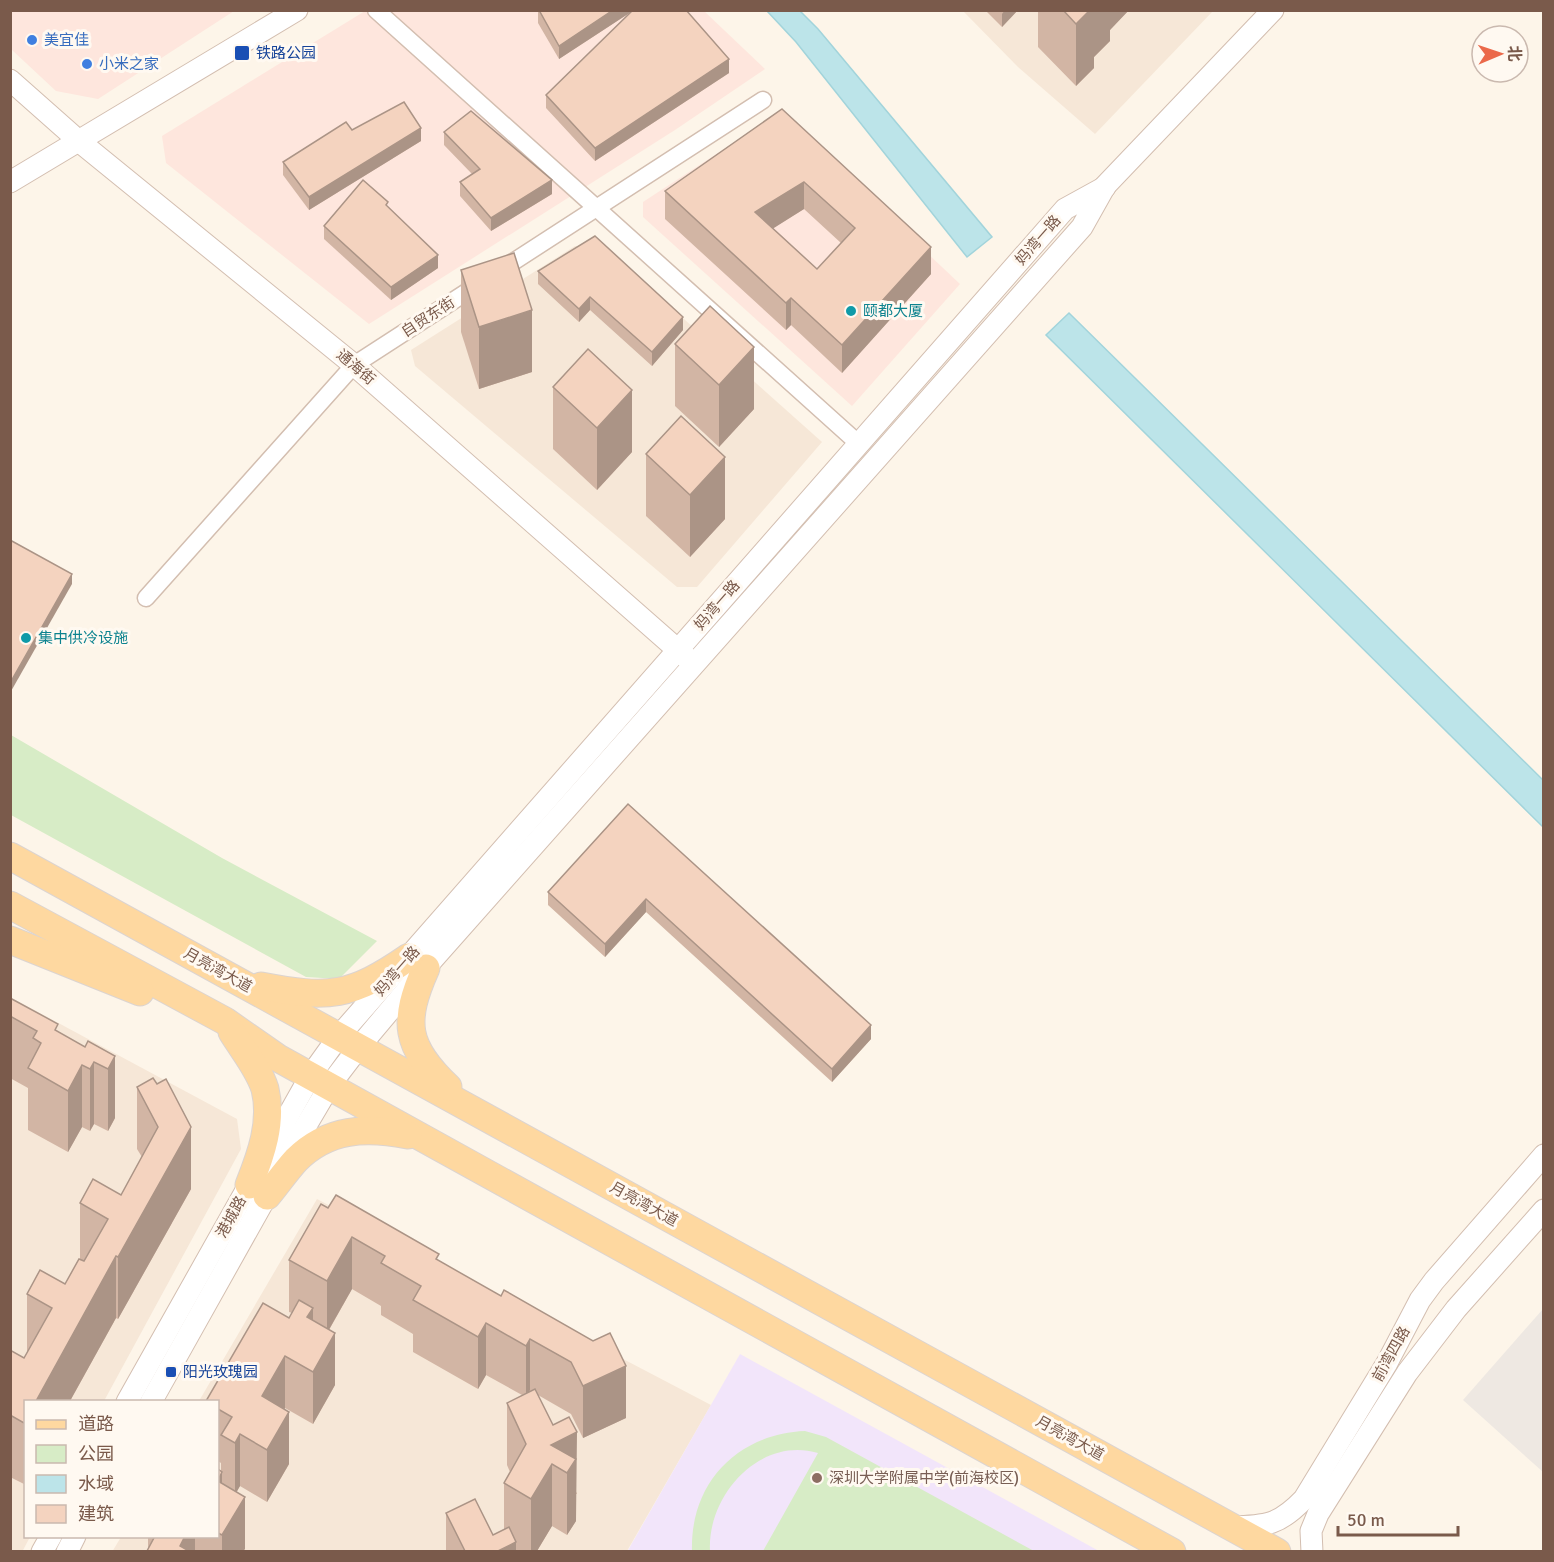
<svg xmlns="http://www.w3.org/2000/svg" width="1554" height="1562" viewBox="0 0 1554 1562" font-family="Signika,'Noto Sans SC',sans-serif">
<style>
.residential{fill:#f6e7d7}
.commercial{fill:#fee6dd}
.industrial{fill:#eee8e2}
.education{fill:#f2e5fa}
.green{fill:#d7ecc6}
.water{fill:#bce4e9;stroke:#a2d4db;stroke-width:1.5}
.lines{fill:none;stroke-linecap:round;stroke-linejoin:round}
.minor-casing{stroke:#d3beb0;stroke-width:19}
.tertiary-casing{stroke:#d3beb0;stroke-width:23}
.primary-casing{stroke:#dcd4d0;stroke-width:29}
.minor{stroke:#fff;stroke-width:16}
.tertiary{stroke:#fff;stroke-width:21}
.primary{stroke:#fed8a0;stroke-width:27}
.wall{fill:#d2b5a4;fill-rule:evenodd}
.shaded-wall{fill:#ab9486}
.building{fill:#f4d3bf;stroke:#ab9486;stroke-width:1.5;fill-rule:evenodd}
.shop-dot{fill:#3f7fe0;stroke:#fff9f1;stroke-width:2}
.transit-dot{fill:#1a4fb4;stroke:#fff9f1;stroke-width:2}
.culture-dot{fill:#0f9aa8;stroke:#fff9f1;stroke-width:2}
.education-dot{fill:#8d6e63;stroke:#fff9f1;stroke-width:2}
.labels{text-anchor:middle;stroke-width:6;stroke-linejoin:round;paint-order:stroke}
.shop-label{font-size:15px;fill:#366cbe;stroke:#fff9f1;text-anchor:start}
.transit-label{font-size:15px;fill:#164399;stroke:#fff9f1;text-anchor:start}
.street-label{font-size:15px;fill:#7a5a4b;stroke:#fff9f1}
.culture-label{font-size:15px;fill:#0d838f;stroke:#fff9f1;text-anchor:start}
.education-label{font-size:15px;fill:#785e54;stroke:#fff9f1;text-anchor:start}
</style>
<rect width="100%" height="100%" fill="#fdf5e9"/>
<g class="residential">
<path d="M963,11H1213L1095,134L1018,67Z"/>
<path d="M575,246L603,247L822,442L697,587H677L415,366L411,350Z"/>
<path d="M10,997L237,1119L241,1149L104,1401L26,1402V1536L30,1537L22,1552L10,1551Z"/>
<path d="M317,1199L711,1405L627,1551L112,1552L121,1537L218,1536V1402L199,1401Z"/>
</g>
<g class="commercial">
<path d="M10,11H234L98,99L56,91L11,49Z"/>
<path d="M365,11H704L765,69L675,130L369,324L166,163L162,136Z"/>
<path d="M779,113L960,284L852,406L643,217V202Z"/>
</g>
<path class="industrial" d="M1543,1309V1472L1463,1400Z"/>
<path class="education" d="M740,1354L1099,1551L627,1552Z"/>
<g class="green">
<path d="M11,735L222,858L377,941L339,979L306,977L11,815Z"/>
<path d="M805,1431L826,1437L1034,1551H763L818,1453C759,1436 707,1496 710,1551H692C690,1483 737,1434 805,1431Z"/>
</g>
<g class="water">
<path d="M767,11H800L818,29L992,237L967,257L796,42Z"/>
<path d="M1069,313L1543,780V827L1046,335Z"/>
</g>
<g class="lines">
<defs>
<g id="minor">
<path d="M376,10L859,444"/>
<path d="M146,598L354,365L763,100"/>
</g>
<g id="tertiary">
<path d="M10,80L80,142L354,365L687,658"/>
<path d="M10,182L297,10"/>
<path d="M127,1402L311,1075L339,1036L1065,209L1105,187"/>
<path d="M151,1402L304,1129L330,1085L359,1047L433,959L1082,227L1105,186L1273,10"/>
<path d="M1231,1527C1267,1526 1279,1525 1304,1499L1387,1363L1420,1300L1434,1281L1544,1155"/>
<path d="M42,1552L51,1536"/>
<path d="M67,1552L75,1536"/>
<path d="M1312,1552L1311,1531L1318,1514L1407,1373L1456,1309L1544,1210"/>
</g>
<g id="primary">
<path d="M10,856L1277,1552"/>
<path d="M10,905L225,1021L278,1058L1172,1552"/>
<path d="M10,940L140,992"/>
<path d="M426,968C402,1022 405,1046 448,1087"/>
<path d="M261,986C329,999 351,997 409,957"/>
<path d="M232,1032C243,1050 259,1069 265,1089C273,1122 261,1155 249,1185"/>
<path d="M267,1196C277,1184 286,1171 296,1160C328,1128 366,1127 408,1135"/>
</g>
</defs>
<use href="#minor" class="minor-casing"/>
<use href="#tertiary" class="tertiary-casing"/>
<use href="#primary" class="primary-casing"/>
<use href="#minor" class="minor"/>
<use href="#tertiary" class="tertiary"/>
<use href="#primary" class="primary"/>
</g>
<g class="wall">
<path d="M538,10H686L729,73L595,161L546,108V95L631,12L559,59L538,23Z"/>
<path d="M985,10H1018L1002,27Z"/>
<path d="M1038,10H1129L1110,30V41L1094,57V68L1076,86L1038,47Z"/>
<path d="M782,109L931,274L842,373L791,325L786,330L665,219V191ZM804,209L841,243L817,269L773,228Z"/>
<path d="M352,130L421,141L309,210L283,175V162Z"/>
<path d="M444,132L552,194L491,231L460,196V182L472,174L444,145Z"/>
<path d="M388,207L438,268L391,300L324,239V226Z"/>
<path d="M461,270L532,372L479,389L461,332Z"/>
<path d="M538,271L683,330L652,366L590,310L579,322L538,284Z"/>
<path d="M675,344L754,409L719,447L675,406Z"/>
<path d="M553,387L632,452L597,490L553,449Z"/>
<path d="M646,454L725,519L690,557L646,516Z"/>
<path d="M628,804L871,1039L832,1082L646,912L605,957L548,905V892Z"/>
<path d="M10,998L58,1032L85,1047L115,1056V1118L108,1131L94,1124L90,1131L82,1127L68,1152L28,1130V1088L10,1078Z"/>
<path d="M137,1087L191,1189L118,1319L116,1318L24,1484L10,1477V1350L24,1358L27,1354V1294L65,1284L80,1259V1203L121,1195L142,1157L137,1149Z"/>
<path d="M328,1208L439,1261L501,1296L504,1290L626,1418L583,1438L571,1414L538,1395L577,1494H576V1521L567,1535L552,1526L537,1551H446V1513L493,1535L504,1529V1483L510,1472L507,1465V1403L522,1395L486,1375L478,1389L413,1352V1334L381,1315V1306L352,1289L329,1330L335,1385L313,1424L285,1408L284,1409L289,1464L267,1502L240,1486L236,1492L245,1549L243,1551H147L148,1549V1536H218V1469L221,1471V1463L218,1461V1401L289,1318L292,1313L289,1312V1260Z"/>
</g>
<g class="shaded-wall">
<path d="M613,10H634L559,59V46Z"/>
<path d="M1005,10H1018L1002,27V14Z"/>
<path d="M1089,10H1129L1110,30V41L1094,57V68L1076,86V24Z"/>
<path d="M729,59V73L595,161V148Z"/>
<path d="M421,128V141L309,210V197Z"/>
<path d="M552,180V194L491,231V218Z"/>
<path d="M804,182V209L755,240V212Z"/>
<path d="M931,247V274L842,373V345Z"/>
<path d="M438,255V268L391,300V287Z"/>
<path d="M590,297V310L579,322V309Z"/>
<path d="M791,298V325L786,330V303Z"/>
<path d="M532,310V372L479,389V327Z"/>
<path d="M683,317V330L652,366V352Z"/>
<path d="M754,347V409L719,447V385Z"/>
<path d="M632,390V452L597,490V428Z"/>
<path d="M725,457V519L690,557V495Z"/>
<path d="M72,574V584L10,693V683Z"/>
<path d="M646,899V912L605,957V944Z"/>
<path d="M871,1025V1039L832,1082V1069Z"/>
<path d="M115,1056V1118L108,1131V1069Z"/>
<path d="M94,1062V1124L90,1131V1069Z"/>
<path d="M82,1065V1127L68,1152V1091Z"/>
<path d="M191,1127V1189L118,1319V1257Z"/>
<path d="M352,1237V1289L327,1333V1281Z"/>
<path d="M116,1256V1318L70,1401H36Z"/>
<path d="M313,1308V1360L307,1369V1317Z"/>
<path d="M486,1323V1375L478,1389V1337Z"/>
<path d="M335,1333V1385L313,1424V1372Z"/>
<path d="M530,1339V1390L526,1398V1346Z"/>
<path d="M285,1356V1408L262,1448V1396Z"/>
<path d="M626,1366V1418L583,1438V1386Z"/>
<path d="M289,1412V1464L267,1502V1450Z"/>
<path d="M26,1420V1482L24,1484V1423Z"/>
<path d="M577,1432L576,1521L567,1535V1473L552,1464V1526L537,1551H531V1499L551,1445Z"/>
<path d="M240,1434V1486L235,1495V1443Z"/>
<path d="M222,1472V1524L218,1480Z"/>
<path d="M245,1497V1549L243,1551H222V1535Z"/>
<path d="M185,1536H195V1551H180V1546Z"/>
<path d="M516,1542V1551H498Z"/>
</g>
<g class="building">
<path d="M539,10H613L559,46Z"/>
<path d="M633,10H686L729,59L595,148L546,95Z"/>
<path d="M1063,10H1090L1076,24Z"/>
<path d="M404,102L421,128L309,197L283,162L346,122L352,130Z"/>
<path d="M782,109L931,247L842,345L791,298L786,303L665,191ZM804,182L855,228L817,269L755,212Z"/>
<path d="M471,111L552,180L491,218L460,182L480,169L444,132Z"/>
<path d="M363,180L388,202L386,205L438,255L391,287L324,226Z"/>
<path d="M595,236L683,317L652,352L590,297L579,309L538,271Z"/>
<path d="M514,253L532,310L479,327L461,270Z"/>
<path d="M710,306L754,347L719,385L675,344Z"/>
<path d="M588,349L632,390L597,428L553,387Z"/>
<path d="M681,416L725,457L690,495L646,454Z"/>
<path d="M10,540L72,574L10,683Z"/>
<path d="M628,804L871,1025L832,1069L646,899L605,944L548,892Z"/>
<path d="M10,998L58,1024L55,1030L85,1047L88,1041L115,1056L108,1069L94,1062L90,1069L82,1065L68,1091L28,1068L41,1043L33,1038L37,1031L10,1016Z"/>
<path d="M153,1078L157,1084L166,1079L191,1127L118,1257L116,1256L36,1401H26V1420L24,1423L10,1415V1350L24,1358L52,1308L27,1294L40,1270L65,1284L79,1259L84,1261L108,1219L80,1203L93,1179L121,1195L158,1127L137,1087Z"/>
<path d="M336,1195L439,1254L436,1259L501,1296L504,1290L593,1341L610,1333L626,1366L583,1386L571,1362L530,1339L526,1346L486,1323L478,1337L413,1300L421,1286L381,1263L385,1256L352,1237L327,1281L289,1260L321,1204L328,1208Z"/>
<path d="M299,1300L313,1308L307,1317L335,1333L313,1372L285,1356L262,1396L289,1412L267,1450L240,1434L235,1443L221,1435L232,1417L218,1409V1401H206L263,1303L289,1318Z"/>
<path d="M535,1389L553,1425L569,1417L577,1432L551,1445L576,1459L567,1473L552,1464L531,1499L504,1483L526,1444L507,1403Z"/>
<path d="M218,1469L222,1472L218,1480Z"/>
<path d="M218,1481L245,1497L222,1535L218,1533Z"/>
<path d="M475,1499L493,1535L509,1527L516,1542L498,1551H465L446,1513Z"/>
<path d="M155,1536H185L180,1546L189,1551H147Z"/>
</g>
<g class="shop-dot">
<circle cx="32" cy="40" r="6"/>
<circle cx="87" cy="64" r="6"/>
</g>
<g class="transit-dot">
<rect x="234" y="45" width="16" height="16" rx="3"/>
<rect x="165" y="1366" width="12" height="12" rx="3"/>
</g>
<g class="culture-dot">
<circle cx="851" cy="311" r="6"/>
<circle cx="26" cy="638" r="6"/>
</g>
<circle class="education-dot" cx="817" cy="1478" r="6"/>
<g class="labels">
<g class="shop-label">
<text x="44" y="45">美宜佳</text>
<text x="99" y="69">小米之家</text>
</g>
<g class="transit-label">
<text x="256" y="58">铁路公园</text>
<text x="183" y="1377">阳光玫瑰园</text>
</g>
<g class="street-label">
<text transform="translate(1038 240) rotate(-49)" y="5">妈湾一路</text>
<text transform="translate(428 317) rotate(-33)" y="5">自贸东街</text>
<text transform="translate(356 367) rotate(40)" y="5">通海街</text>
<text transform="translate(717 605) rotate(-49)" y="5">妈湾一路</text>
<text transform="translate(218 970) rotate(29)" y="5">月亮湾大道</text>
<text transform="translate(397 971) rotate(-49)" y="5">妈湾一路</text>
<text transform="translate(644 1204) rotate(29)" y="5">月亮湾大道</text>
<text transform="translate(231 1217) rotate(-61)" y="5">港城路</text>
<text transform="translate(1391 1354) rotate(-61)" y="5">前湾四路</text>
<text transform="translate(1070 1438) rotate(29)" y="5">月亮湾大道</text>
</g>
<g class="culture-label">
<text x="863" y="316">颐都大厦</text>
<text x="38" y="643">集中供冷设施</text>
</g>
<g class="education-label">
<text x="829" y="1483">深圳大学附属中学(前海校区)</text>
</g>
</g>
<rect width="1554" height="1562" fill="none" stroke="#7a5a4b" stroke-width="24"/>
<rect x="24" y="1400" width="195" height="138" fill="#fff9f1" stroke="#cab9af" stroke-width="1.5"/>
<rect x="36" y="1420" width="30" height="9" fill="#fed8a0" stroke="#cab9af" stroke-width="1.5"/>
<text x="78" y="1430" font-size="18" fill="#7a5a4b">道路</text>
<rect x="36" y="1445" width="30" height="18" fill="#d7ecc6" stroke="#cab9af" stroke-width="1.5"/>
<text x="78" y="1460" font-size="18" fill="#7a5a4b">公园</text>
<rect x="36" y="1475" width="30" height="18" fill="#bce4e9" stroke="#cab9af" stroke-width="1.5"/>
<text x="78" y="1490" font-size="18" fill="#7a5a4b">水域</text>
<rect x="36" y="1505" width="30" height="18" fill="#f4d3bf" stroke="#cab9af" stroke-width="1.5"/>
<text x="78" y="1520" font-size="18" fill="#7a5a4b">建筑</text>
<g transform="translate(1500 54) rotate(88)"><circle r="28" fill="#fff9f1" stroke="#cab9af" stroke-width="1.5"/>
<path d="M0-4.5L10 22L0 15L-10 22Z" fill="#eb694a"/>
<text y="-9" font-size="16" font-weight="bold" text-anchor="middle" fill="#7a5a4b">北</text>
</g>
<path d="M1338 1526v9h120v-9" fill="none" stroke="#7a5a4b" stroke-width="3"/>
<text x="1347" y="1526" font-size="18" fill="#7a5a4b" stroke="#fff9f1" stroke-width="4.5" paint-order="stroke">50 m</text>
</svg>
